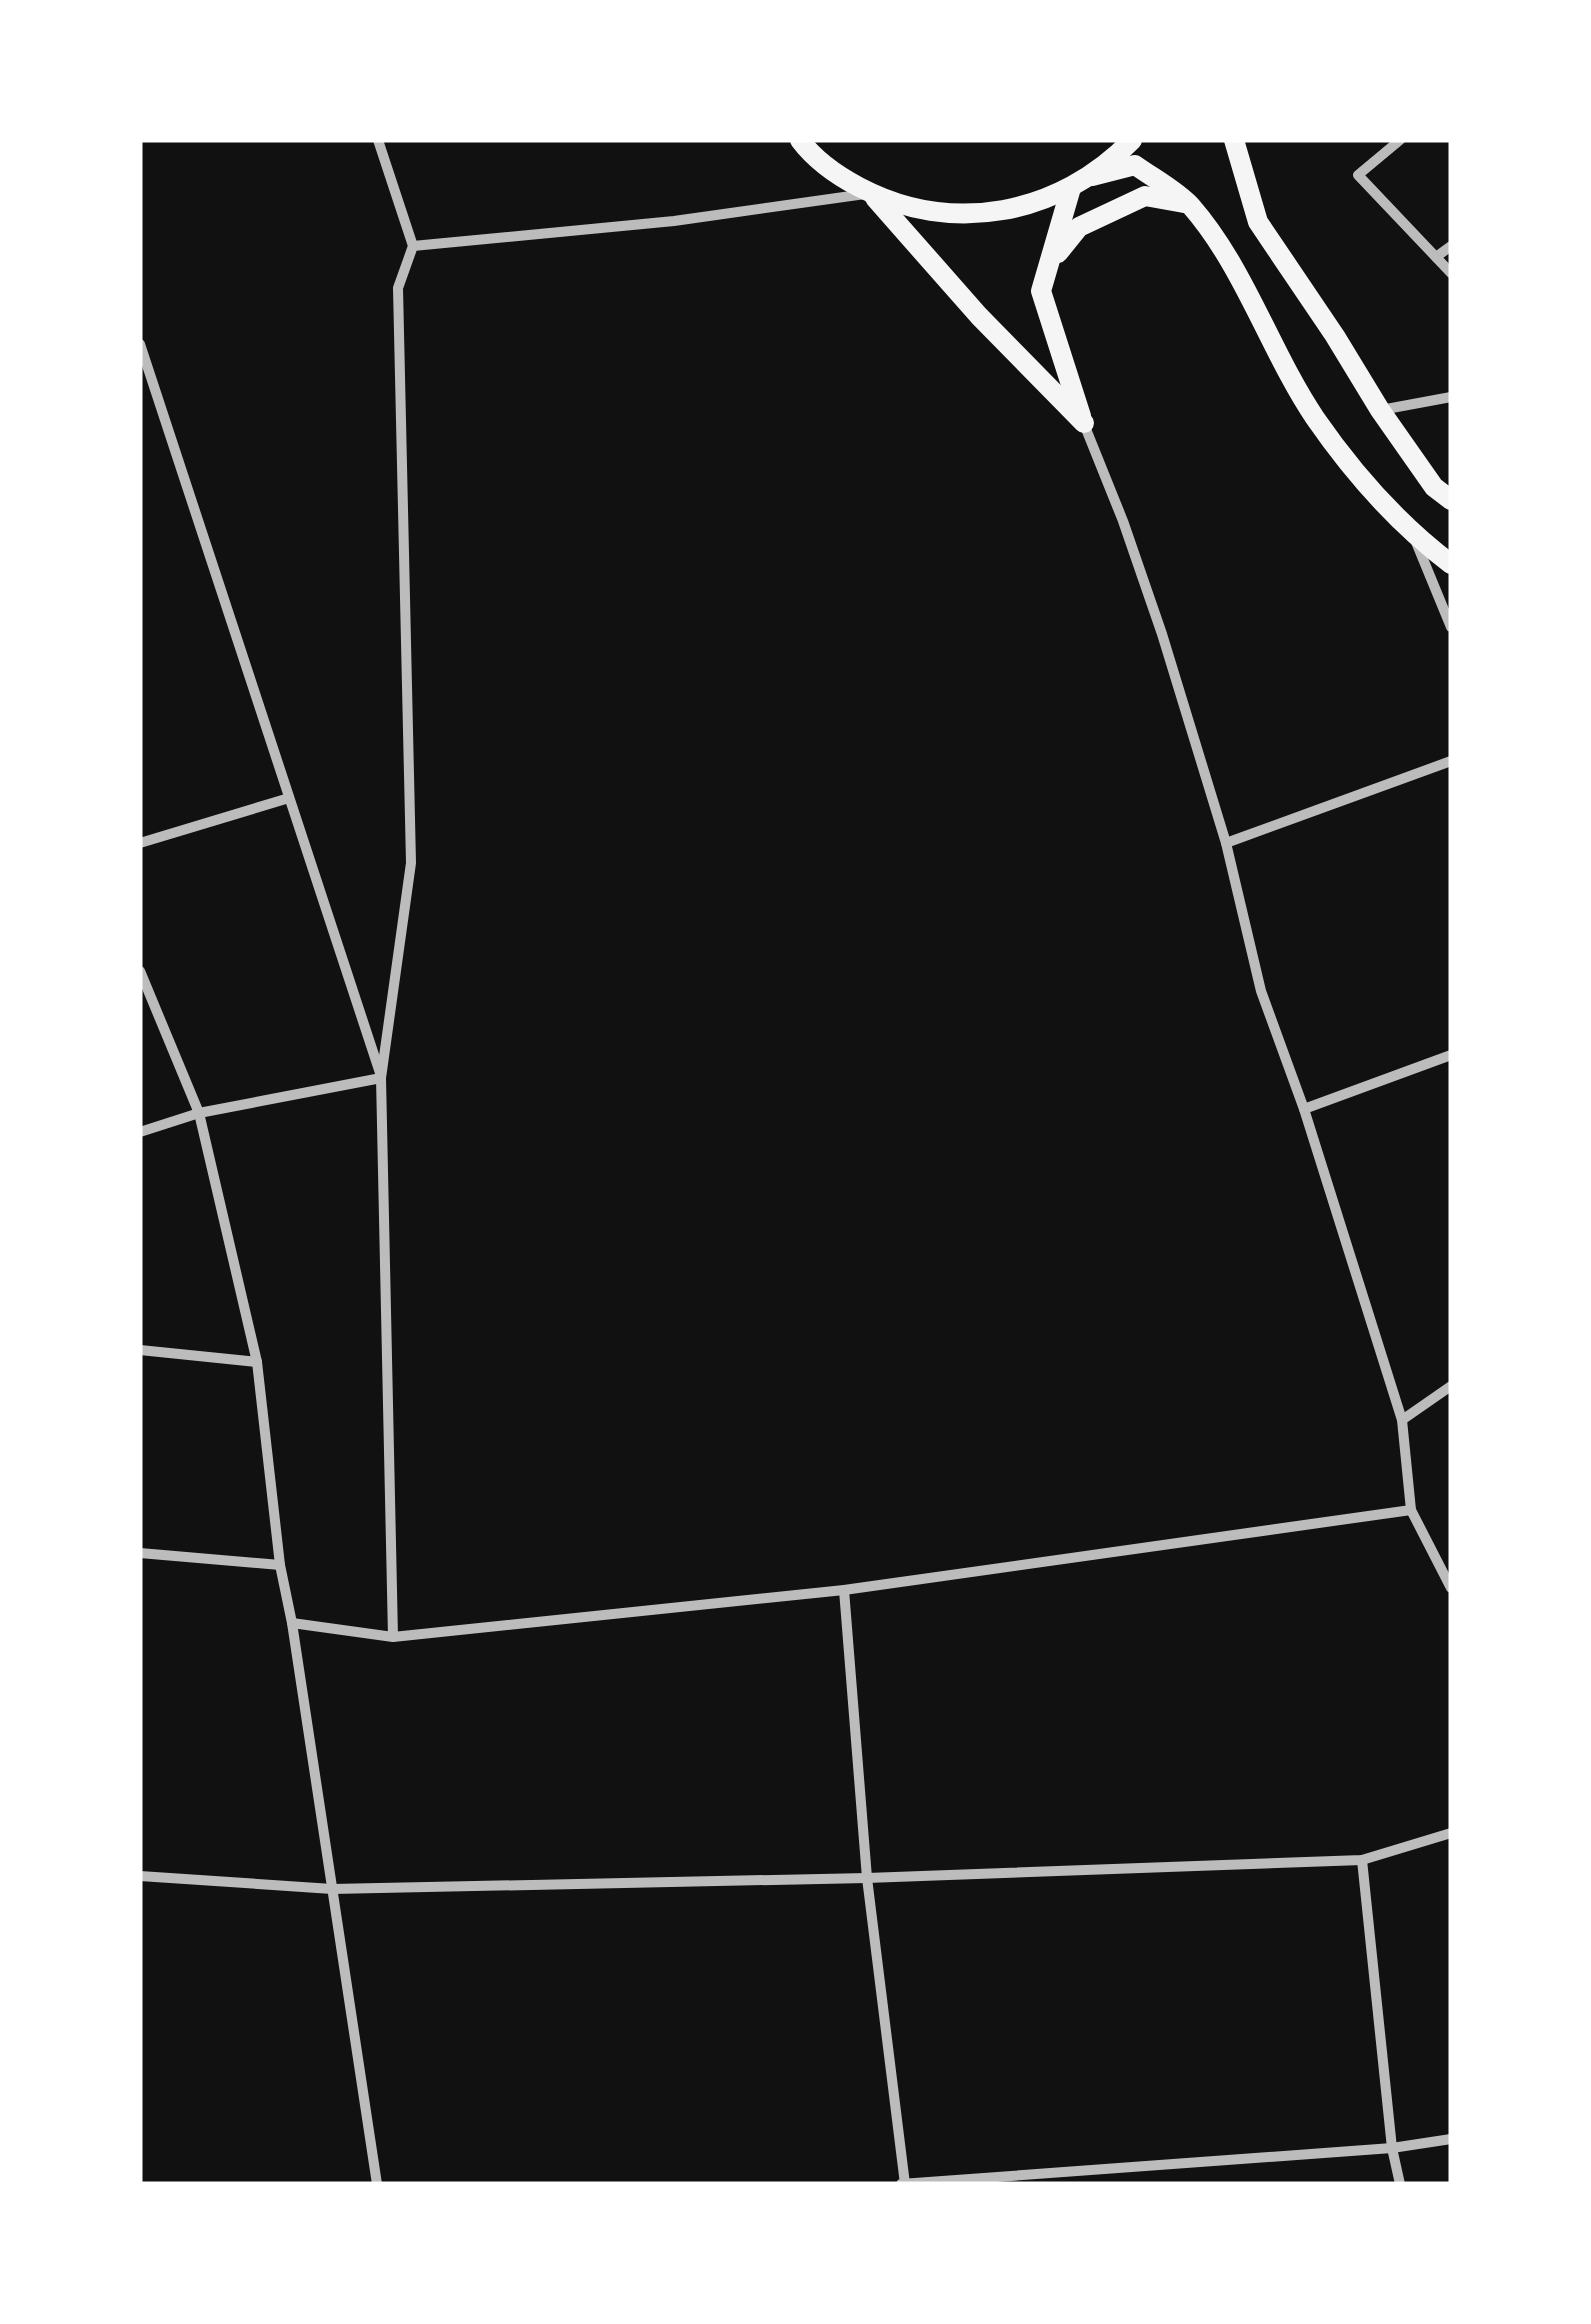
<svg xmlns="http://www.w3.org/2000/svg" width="1591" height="2324" viewBox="0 0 1591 2324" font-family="Raleway,sans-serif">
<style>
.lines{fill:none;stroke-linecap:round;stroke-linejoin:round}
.minor{stroke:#bcbcbc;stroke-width:10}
.secondary{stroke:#f5f5f5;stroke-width:20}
</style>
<rect width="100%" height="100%" fill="#111"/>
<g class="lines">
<g class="minor">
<path d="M378,140L413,246L398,288L411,863L381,1078L393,1637"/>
<path d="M1400,140L1358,175L1451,273"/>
<path d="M413,246L674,221L865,194"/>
<path d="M1436,257L1451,246"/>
<path d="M140,344L380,1073"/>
<path d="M1381,410L1451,397"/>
<path d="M1084,424L1123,521L1162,634L1226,843L1261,991L1304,1109L1402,1420L1411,1510L1451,1588"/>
<path d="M1416,542L1451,627"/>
<path d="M140,843L289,798"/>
<path d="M1226,843L1451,761"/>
<path d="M140,971L199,1113L257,1362L280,1565L292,1623L377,2184"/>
<path d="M1304,1109L1451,1055"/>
<path d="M140,1132L199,1113L381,1078"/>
<path d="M140,1350L257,1362"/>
<path d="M1402,1420L1451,1386"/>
<path d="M140,1553L280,1565"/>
<path d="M844,1590L867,1878L905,2184"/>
<path d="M292,1623L393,1637L844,1590L1411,1510"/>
<path d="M1362,1860L1392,2148L1400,2184"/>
<path d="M140,1876L332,1889L867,1878L1362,1860L1451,1833"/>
<path d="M901,2184L1392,2148L1451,2139"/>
</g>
<g class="secondary">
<path d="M800,140C815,160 838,176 859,187C952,236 1060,215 1132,140"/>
<path d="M1234,140L1258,222L1335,336L1380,410L1434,487L1451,500"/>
<path d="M1092,176L1135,165C1153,178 1176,190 1191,206C1245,268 1270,351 1315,418C1353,473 1398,524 1451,564"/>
<path d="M1071,188L1041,291L1081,416"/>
<path d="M875,198L979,316L1084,423"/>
<path d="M1058,253L1079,227L1145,196L1184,203"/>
</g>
</g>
<rect width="1591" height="2324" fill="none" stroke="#ffffff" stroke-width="285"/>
</svg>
